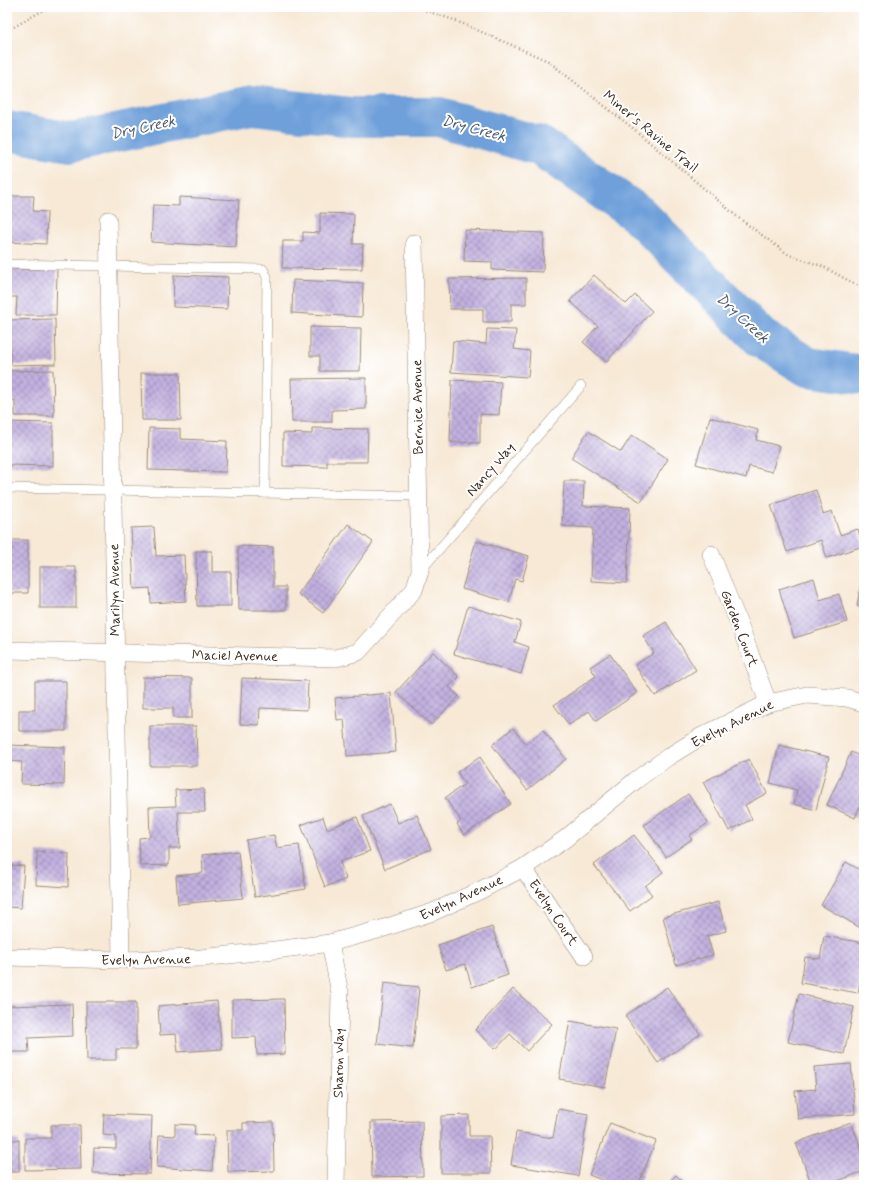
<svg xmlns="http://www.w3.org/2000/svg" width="871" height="1192" viewBox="0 0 871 1192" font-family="Mynerve,sans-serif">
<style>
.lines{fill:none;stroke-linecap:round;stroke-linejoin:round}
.river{stroke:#70a0da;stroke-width:40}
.building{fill:url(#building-cross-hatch)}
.lane-casing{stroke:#998a7a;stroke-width:10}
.street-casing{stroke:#998a7a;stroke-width:18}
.path{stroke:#998a7a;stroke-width:2.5;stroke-dasharray:1 3;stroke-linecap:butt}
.lane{stroke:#fff;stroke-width:9}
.street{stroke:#fff;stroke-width:17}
.labels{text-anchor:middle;stroke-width:4;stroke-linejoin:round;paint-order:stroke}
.street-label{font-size:14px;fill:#3b2a1e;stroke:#fff}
.water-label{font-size:15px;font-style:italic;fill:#505969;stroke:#fff}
</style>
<defs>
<pattern id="building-cross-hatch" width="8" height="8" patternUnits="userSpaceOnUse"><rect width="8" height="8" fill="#c2b1e0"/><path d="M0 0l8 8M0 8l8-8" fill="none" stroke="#9f90b5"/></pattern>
</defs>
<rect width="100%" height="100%" fill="#fff"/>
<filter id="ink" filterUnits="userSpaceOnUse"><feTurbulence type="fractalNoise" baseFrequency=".025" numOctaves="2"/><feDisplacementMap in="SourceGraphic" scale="8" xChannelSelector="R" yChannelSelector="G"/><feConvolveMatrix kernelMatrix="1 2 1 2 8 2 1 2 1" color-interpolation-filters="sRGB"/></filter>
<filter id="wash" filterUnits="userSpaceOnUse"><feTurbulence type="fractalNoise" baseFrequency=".012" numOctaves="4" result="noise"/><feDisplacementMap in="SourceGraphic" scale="16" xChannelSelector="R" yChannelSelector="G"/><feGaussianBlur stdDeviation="0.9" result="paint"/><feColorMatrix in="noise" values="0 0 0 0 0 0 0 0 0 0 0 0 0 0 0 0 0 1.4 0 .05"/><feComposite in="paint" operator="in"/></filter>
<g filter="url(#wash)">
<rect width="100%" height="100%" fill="#f7e9d6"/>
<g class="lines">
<path class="river" d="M7,131L71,142L252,105L351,117H439L540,146L639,215L761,338L808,367L864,375"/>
</g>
<g id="blocks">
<g class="building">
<path d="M9,196H34L33,211L47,212L46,244L7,242V211H9Z"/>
<path d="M179,197L239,200L236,247L151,242L153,205L179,206Z"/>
<path d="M320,213L354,214L353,244H363L362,269L282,268L283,241H303V232L320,233Z"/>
<path d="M465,230L544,233L543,272L492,270V262L464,261Z"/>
<path d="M7,269H57L56,315H16L17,297H7Z"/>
<path d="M174,275L228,277L227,309L173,307Z"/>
<path d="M594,275L626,304L635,295L652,311L606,362L583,342L598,326L570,301Z"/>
<path d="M526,278V304H511V322H483V309H450L449,279Z"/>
<path d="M293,280L363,283L362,317L292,313Z"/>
<path d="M55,319L56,364L11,365L10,348H7V320Z"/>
<path d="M310,327L361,328L360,371H320V356H310Z"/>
<path d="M487,329L516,330L514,349L530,351L528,377L451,372L453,341L486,344Z"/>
<path d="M53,370L54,416H15V400H7V371Z"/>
<path d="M141,373H180L181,420H142Z"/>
<path d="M366,378V409L332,410V422H292L291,379Z"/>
<path d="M452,380L501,382L499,415L480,414V443L450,442Z"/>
<path d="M710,417L758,430L756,440L779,446L772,472L749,466L746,478L696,464Z"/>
<path d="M7,422L53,423V466L7,465Z"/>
<path d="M149,428L180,429V439L227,441L226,472L148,470Z"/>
<path d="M312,428L368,429L367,462H327V467L283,466V433L312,434Z"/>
<path d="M588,431L621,452L632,435L668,459L641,502L571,458Z"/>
<path d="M564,481H584L583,506L630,508L627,583L591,581L593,528L562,526Z"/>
<path d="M816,490L823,514L832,511L840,535L858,529L863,546L827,558L821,540L787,552L771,505Z"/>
<path d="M348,524L373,542L323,613L298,594Z"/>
<path d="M154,527L156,556L184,555L186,601L151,603L150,588L134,589L131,528Z"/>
<path d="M8,540H28V593H9V581H7V548H8Z"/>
<path d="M476,541L529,556L522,581L515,579L509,602L462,589Z"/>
<path d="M238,546L273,547V587H286V610H239Z"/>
<path d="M196,551H212V572H231V606H197Z"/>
<rect x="40" y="567" width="36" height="41"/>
<path d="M863,568H864V610L857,606Z"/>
<path d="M814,578L820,600L839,594L847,622L794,638L779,589Z"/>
<path d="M468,606L521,622L515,642L529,647L521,674L454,654Z"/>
<path d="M666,622L696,670L655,696L635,665L654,653L643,636Z"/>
<path d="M433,652L459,677L449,687L459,696L431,725L396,692Z"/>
<path d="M610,654L637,693L596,721L589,711L569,725L554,705L596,676L590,667Z"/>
<path d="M143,677L192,678V718H173V708H143Z"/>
<path d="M242,678L308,681L307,710L260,708L259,725L240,724Z"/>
<path d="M35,681H66V731H19V710H35Z"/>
<path d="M391,693L396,752L347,756L344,719L337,720L335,698Z"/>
<path d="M150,726H196L197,766H150Z"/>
<path d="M513,728L526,744L543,730L566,759L527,790L492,745Z"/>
<path d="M7,745L65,747L64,785L21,784L22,762L7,761Z"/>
<path d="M779,745L829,757L816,810L794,804L797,790L770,783Z"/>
<path d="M851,752L864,758V797L855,818L827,805Z"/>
<path d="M480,757L511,804L464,835L457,824L461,821L445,798L465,784L457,772Z"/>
<path d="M749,759L767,793L745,805L752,819L729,831L703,782Z"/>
<path d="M204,789L205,812H178L180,848H169V865L140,866L139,838L150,837L149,807L176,806L175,790Z"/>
<path d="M688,794L708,823L689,836L692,839L666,857L644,825Z"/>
<path d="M390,804L398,823L417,815L431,849L385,869L363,816Z"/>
<path d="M323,817L327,829L357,817L370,851L340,862L346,879L325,887L301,825Z"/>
<path d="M274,835L277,848L299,845L306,889L255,897L246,840Z"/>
<path d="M634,835L663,872L645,886L652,895L630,911L594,865Z"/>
<path d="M238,851L243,898L178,904L176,876L203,873L202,855Z"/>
<path d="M37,852L69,854L68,887L36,885Z"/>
<path d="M846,862L864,872V930L821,905Z"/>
<path d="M7,865L24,866L21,908L7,907Z"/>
<path d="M718,902L726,931L707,936L713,955L676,965L663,917Z"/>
<path d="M492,927L508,975L472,987L465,964L446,970L438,945Z"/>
<path d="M824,936L864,943V958L858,993L801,983L805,957L820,959Z"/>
<path d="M384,983L419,987L413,1048L377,1044Z"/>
<path d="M667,987L700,1034L658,1063L625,1016Z"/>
<path d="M513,989L552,1024L527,1051L510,1034L496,1049L475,1030Z"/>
<path d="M799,994L854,1007L844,1054L788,1042Z"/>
<path d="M284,999L285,1054L257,1055L256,1037L232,1038V1000Z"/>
<path d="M217,1001L222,1049L178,1052L176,1034L160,1035L158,1006Z"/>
<path d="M86,1002H136V1049H116V1060H87Z"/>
<path d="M72,1004L73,1036L28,1038L29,1052H7V1006Z"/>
<path d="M570,1021L616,1029L605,1087L559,1079Z"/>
<path d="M851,1064L855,1114L798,1119L795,1091L816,1089L814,1067Z"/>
<path d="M558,1109L588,1114L578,1176L511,1165L516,1132L553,1138Z"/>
<path d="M104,1114L152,1116L150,1174L93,1173L94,1148L116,1149V1136L103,1135Z"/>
<path d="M469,1115V1136H490L491,1173H441V1116Z"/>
<path d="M422,1121L423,1176L372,1177L371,1122Z"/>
<path d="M273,1122L274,1171L228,1172L227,1130H243V1123Z"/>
<path d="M851,1122L864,1156V1171L827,1185H812L796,1143Z"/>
<path d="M610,1123L656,1141L638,1185H615L589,1175Z"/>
<path d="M175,1124L195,1125L194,1135L214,1136L212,1171L157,1167L159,1135L175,1136Z"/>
<path d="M51,1125H80L81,1169L25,1170V1138H51Z"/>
<rect x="7" y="1140" width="12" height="32"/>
<path d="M676,1175L686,1185H666Z"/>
</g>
</g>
</g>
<g filter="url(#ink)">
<use href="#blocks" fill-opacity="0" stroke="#998a7a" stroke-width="1"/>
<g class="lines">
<defs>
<g id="lane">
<path d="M864,7V8"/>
<path d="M7,264L263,269L267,277L265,493"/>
<path d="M7,488L419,496"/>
<path d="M421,570L581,386"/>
</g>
<g id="street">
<path d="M108,220L121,960"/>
<path d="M711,554L740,626L768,703"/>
<path d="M7,650L336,658L358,652L414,590L420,571L414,243"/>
<path d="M523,868L584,956"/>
<path d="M330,943L340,993L336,1185"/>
<path d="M7,957L121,960L201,958L275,950L330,943L381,929L433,912L481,890L523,868L565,839L636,780L668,757L702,736L768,703L807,695L847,698L864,703"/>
</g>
</defs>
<use href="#lane" class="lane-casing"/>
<use href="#street" class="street-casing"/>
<g class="path">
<path d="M414,7L454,20L548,61L635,130L740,219L789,255L822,266L864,289"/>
<path d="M7,31L40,12L51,7"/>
</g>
<use href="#lane" class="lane"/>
<use href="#street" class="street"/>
</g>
</g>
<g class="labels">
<g class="street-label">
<text transform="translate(651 131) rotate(40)" y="5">Miner's Ravine Trail</text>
<text transform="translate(417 407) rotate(-91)" y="5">Bernice Avenue</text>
<text transform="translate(490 469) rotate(-49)" y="5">Nancy Way</text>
<text transform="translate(114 590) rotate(-91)" y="5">Marilyn Avenue</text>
<text transform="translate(740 628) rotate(69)" y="5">Garden Court</text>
<text transform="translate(235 655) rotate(1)" y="5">Maciel Avenue</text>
<text transform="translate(732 723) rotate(-27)" y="5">Evelyn Avenue</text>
<text transform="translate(461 897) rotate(-25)" y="5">Evelyn Avenue</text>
<text transform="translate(554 912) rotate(56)" y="5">Evelyn Court</text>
<text transform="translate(146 959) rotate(-1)" y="5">Evelyn Avenue</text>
<text transform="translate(338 1063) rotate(-89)" y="5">Sharon Way</text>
</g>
<g class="water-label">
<text transform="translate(143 127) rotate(-12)" y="5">Dry Creek</text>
<text transform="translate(474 128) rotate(15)" y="5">Dry Creek</text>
<text transform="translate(743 318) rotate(43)" y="5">Dry Creek</text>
</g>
</g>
<rect width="871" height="1192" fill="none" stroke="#fff" stroke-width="24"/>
</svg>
